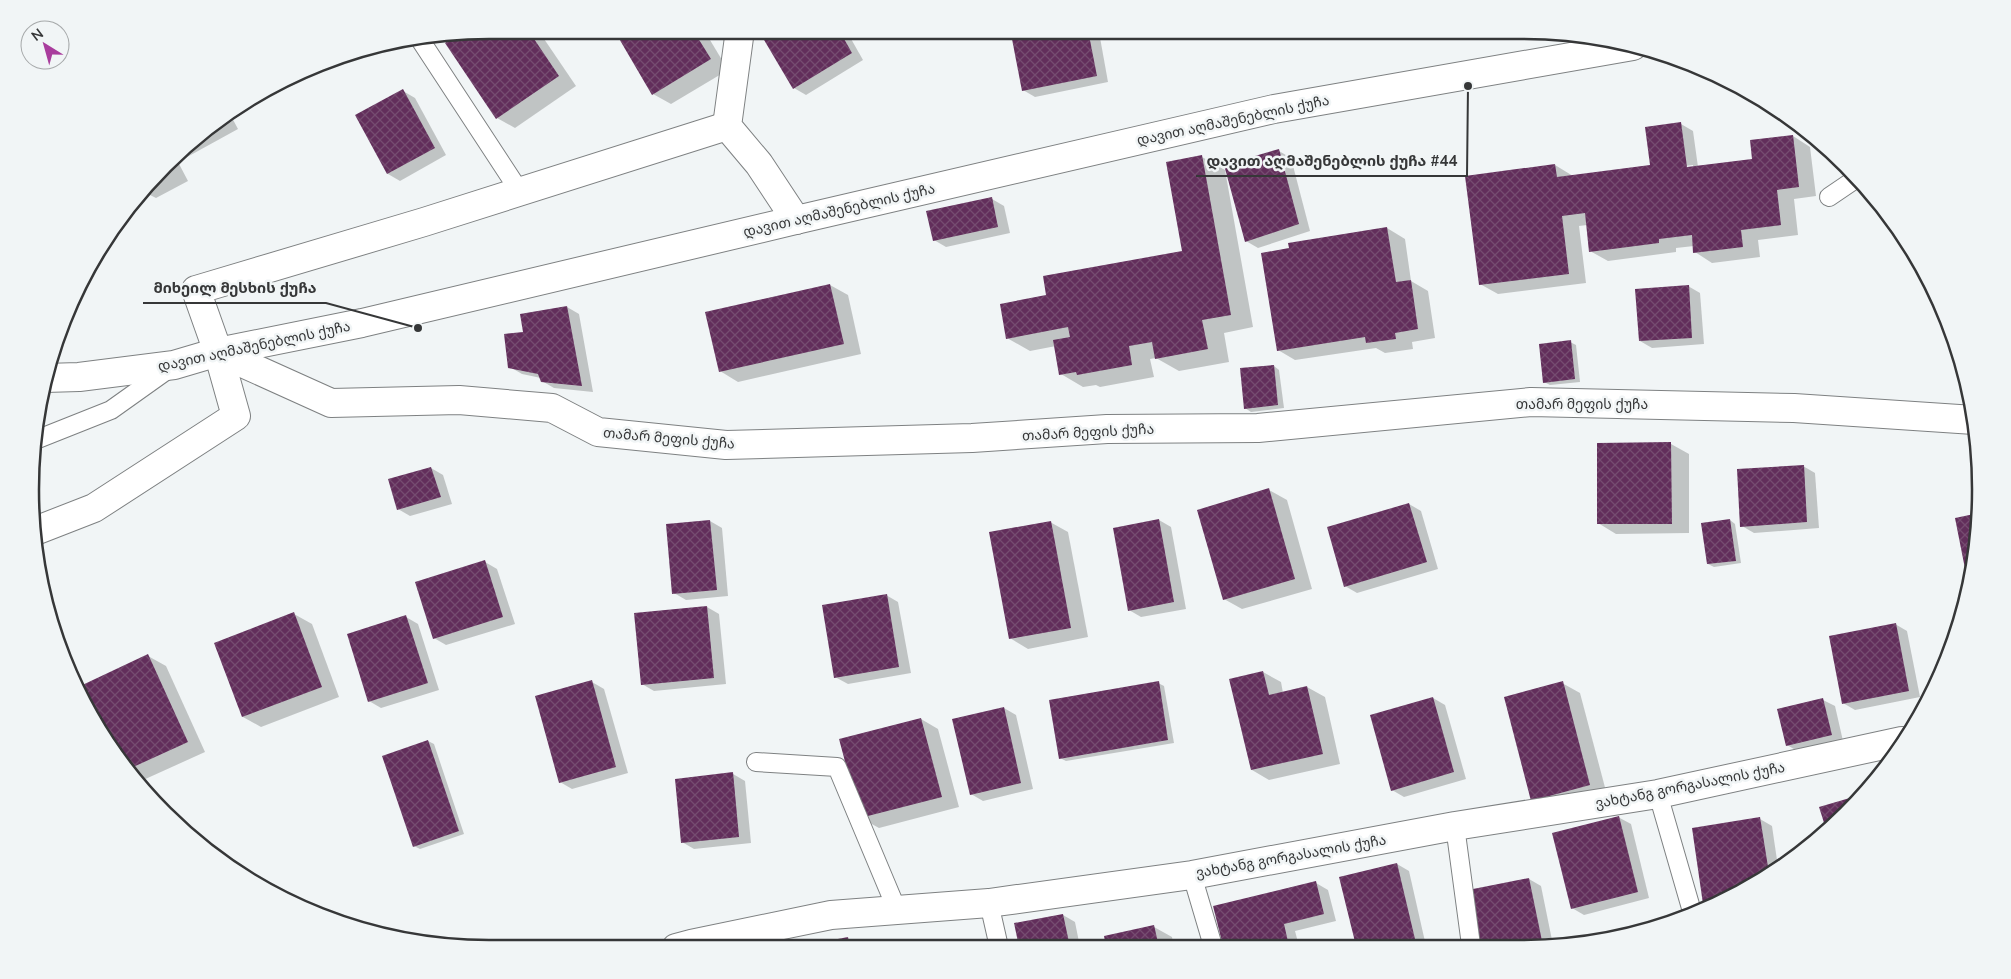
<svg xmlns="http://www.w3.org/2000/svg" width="2011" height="979" viewBox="0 0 2011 979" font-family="'Nunito Sans','Noto Sans Georgian',sans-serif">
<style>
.shadow{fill:#0003;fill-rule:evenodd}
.building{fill:url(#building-cross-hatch)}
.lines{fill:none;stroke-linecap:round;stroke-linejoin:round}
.lane-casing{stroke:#7e8182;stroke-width:20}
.street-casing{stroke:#7e8182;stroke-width:30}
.secondary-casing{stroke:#7e8182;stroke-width:30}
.lane{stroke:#fff;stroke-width:18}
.street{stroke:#fff;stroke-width:28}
.secondary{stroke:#fff;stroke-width:28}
.labels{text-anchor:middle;stroke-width:5;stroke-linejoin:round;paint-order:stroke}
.street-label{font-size:14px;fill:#363738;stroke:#f1f5f6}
.rim{fill:none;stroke:#363738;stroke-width:2.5}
.leader{fill:none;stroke:#363738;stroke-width:2}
.callout-dot{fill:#363738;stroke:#f1f5f6;stroke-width:2}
.callout-label{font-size:15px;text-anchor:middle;font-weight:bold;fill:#363738;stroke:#f1f5f6;stroke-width:5;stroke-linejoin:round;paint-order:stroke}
</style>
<defs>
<pattern id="building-cross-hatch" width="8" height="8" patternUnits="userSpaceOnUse" patternTransform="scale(1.25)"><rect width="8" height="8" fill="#622e5b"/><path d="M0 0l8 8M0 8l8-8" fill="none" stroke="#754c70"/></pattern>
</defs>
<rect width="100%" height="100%" fill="#f1f5f6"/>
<g class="shadow">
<path d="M490,30H538L576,86L515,128L497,118L447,43L458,35Z"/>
<path d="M615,30H704L728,70L671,104L653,94Z"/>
<path d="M768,30H846L863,60L806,95L794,88Z"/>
<path d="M1063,30H1095L1099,32L1108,82L1035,97L1023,90Z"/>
<path d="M1408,30H1421L1412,32Z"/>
<path d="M403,91L415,98L446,155L400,181L388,174L357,116Z"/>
<path d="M230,114L238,129L178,162L188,181L156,198L146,193L210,125Z"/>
<path d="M1681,124L1693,131L1698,167L1753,160L1793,136L1810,147L1816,196L1794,199L1798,235L1758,240L1760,257L1712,263L1695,252L1694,246L1676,248V252L1608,261L1590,251L1587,225L1579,226L1586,283L1498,294L1480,284L1555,165L1573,176L1651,166ZM1693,165V168L1661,169Z"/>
<path d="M1279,151L1291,158L1310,231L1258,248L1246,241Z"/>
<path d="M1202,157L1225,170L1253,327L1224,333L1229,362L1179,371L1156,358L1150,359L1154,377L1100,387L1096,385L1083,387L1061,374L1056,346L1030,351L1007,338L1048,296L1183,252Z"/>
<path d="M992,199L1004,206L1010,233L946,247L934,240Z"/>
<path d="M1387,228L1405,239L1411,281L1428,291L1435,338L1412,342L1413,349L1385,353L1376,348L1295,360L1278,350Z"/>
<path d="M830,285L848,295L861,354L738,382L720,371Z"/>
<path d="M1688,286L1700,293L1704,344L1652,348L1640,341Z"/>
<path d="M567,307L579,314L593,392L554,388L542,381L541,378L522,374L510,367L524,333Z"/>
<path d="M1570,342L1576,345L1580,382L1550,385L1544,382Z"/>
<path d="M1274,366L1279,370L1284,408L1251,412L1245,408Z"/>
<path d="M1598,444H1671L1689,454V533L1616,534L1598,523Z"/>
<path d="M1803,466L1815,473L1819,528L1754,533L1742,526Z"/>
<path d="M431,468L443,475L452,504L410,516L398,509Z"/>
<path d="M1269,490L1287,500L1312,589L1242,609L1224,599Z"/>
<path d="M1409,504L1421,511L1438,569L1357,593L1345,586Z"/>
<path d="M1159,520L1171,527L1186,609L1141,617L1129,610Z"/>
<path d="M1730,520L1735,524L1741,563L1714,567L1708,564Z"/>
<path d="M710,521L722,528L728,596L686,600L674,593Z"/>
<path d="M1050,522L1068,532L1088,637L1028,649L1010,638Z"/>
<path d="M485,562L497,569L515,624L446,645L434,638Z"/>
<path d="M886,595L898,602L911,673L848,684L835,677Z"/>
<path d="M707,607L719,614L726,684L654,691L642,684Z"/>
<path d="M294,614L312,624L339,697L261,727L243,717L215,644Z"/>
<path d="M406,617L418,624L439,690L381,708L369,701Z"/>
<path d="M1895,624L1907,631L1920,697L1855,710L1843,703Z"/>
<path d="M148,656L166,666L205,752L141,781L76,689Z"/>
<path d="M1263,672L1281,682L1283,693L1307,687L1325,697L1340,764L1269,780L1252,770Z"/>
<path d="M592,682L604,689L628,773L572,789L560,782Z"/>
<path d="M1158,683L1164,686L1174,743L1066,761L1060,758Z"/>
<path d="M1562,683L1580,693L1607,795L1532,800Z"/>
<path d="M1433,698L1445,705L1466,779L1404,797L1392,790Z"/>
<path d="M1823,700L1835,706L1843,741L1799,752L1787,745Z"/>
<path d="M1004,708L1016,715L1033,789L983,801L971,794Z"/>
<path d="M921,719L938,729L959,807L879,828L861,818Z"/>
<path d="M428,741L434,744L464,834L420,849L414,846Z"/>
<path d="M733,774L745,781L751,843L694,849L682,842Z"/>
<path d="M1618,817L1631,824L1649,898L1584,915L1572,908Z"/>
<path d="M1760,819L1772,826L1778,867L1710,907L1704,903Z"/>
<path d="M1397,864L1409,871L1426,946H1357Z"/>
<path d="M1529,879L1541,886L1553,945H1481L1470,891Z"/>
<path d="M1316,883L1328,890L1336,921L1295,931L1299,946H1224L1215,907Z"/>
<path d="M1063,915L1075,922L1080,947H1020L1016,924Z"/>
<path d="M1154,927L1172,937L1174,947H1107Z"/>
<path d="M847,938L853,941L854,948H814Z"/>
</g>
<g class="building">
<path d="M490,30H528L559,76L496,119L445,43L455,36Z"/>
<path d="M614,30H693L711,59L652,95Z"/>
<path d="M766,30H839L852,53L793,89L760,33Z"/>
<path d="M1057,30H1088L1097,76L1022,91L1012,39Z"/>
<path d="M403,89L435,148L387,174L355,115Z"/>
<path d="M1681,122L1687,167L1752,159L1750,140L1793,135L1799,187L1777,190L1781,225L1741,230L1743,247L1693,253L1692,235L1659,239V243L1589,252L1585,213L1562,216L1569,274L1479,285L1465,176L1555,164L1557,177L1650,165L1645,127Z"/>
<path d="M1279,149L1299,224L1245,242L1224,165Z"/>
<path d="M1202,155L1231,315L1202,320L1208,349L1155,359L1152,342L1129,346L1132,365L1077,375L1076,372L1059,375L1053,340L1070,337L1068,327L1006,339L1000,304L1046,295L1043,276L1182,251L1166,162Z"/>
<path d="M992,197L998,227L933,241L926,211Z"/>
<path d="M1387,227L1396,282L1411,280L1418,329L1395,333L1396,339L1366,343L1365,337L1277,351L1261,253L1289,248L1288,243Z"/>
<path d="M830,284L844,344L719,372L705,312Z"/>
<path d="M1689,285L1692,338L1639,341L1635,289Z"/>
<path d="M567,306L582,386L541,382L538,374L508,368L504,334L523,332L520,314Z"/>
<path d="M1571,340L1575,379L1543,383L1539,344Z"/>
<path d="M1274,365L1278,405L1244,409L1240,368Z"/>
<path d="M1671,442L1672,524H1597V443Z"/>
<path d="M1804,465L1807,522L1740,527L1737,469Z"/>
<path d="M431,467L441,497L397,510L388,479Z"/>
<path d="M1269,488L1295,579L1223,600L1197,510Z"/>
<path d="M1409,503L1427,562L1344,587L1327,527Z"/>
<path d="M1979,513L1972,579L1969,589L1955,518Z"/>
<path d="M1159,519L1174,602L1128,611L1113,528Z"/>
<path d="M1730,519L1736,561L1707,564L1701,523Z"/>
<path d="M710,520L717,590L672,594L666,524Z"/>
<path d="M1051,521L1071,628L1009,639L989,532Z"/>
<path d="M485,560L503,617L433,639L415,582Z"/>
<path d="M887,594L899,667L834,678L822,605Z"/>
<path d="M707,606L714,678L641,685L634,613Z"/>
<path d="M294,612L322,687L242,717L214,643Z"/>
<path d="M406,615L428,683L368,702L347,634Z"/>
<path d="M1896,623L1909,691L1842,704L1829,636Z"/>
<path d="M148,654L188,742L131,768L78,693L76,688Z"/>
<path d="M1263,671L1269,695L1307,686L1323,754L1251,770L1229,679Z"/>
<path d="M592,680L616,767L559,783L535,696Z"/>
<path d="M1159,681L1168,740L1059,759L1049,700Z"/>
<path d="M1563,681L1590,785L1531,801L1504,697Z"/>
<path d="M1433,697L1454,772L1391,791L1370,715Z"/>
<path d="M1823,698L1832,735L1786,746L1777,709Z"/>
<path d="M1004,707L1021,783L970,795L952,719Z"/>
<path d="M921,718L942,797L860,818L839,739Z"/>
<path d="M428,740L459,831L413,847L382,756Z"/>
<path d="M733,772L739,837L681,843L675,779Z"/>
<path d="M1860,795L1826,829L1819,807Z"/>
<path d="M1619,816L1638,892L1571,909L1552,833Z"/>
<path d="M1760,817L1769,873L1720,901L1703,904L1692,828Z"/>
<path d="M1397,863L1415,939L1388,946H1356L1339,877Z"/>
<path d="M1529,878L1542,941L1522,945H1480L1468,890Z"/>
<path d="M1316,881L1324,914L1284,924L1289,946H1223L1213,906Z"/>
<path d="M1063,914L1070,947H1019L1014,923Z"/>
<path d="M1154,925L1159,947H1106L1104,936Z"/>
<path d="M848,937L850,948H812L817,943Z"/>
</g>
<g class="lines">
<defs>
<g id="lane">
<path d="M421,41L520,192"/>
<path d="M1829,197L1857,178"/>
<path d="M38,439L111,410L170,368"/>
<path d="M756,762L837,767L897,910"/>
<path d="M1658,794L1693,915"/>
<path d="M1455,826L1471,945"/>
<path d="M1192,875L1213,946"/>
<path d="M989,903L999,947"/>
</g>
<g id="street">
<path d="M740,30L727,126L759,164L796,220"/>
<path d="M218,352L331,403L459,400L552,408L598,432L726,445L972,438L1107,429L1258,428L1531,402L1794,408L1974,420"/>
<path d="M35,531L94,508L236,416L218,352L196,290L424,222L727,126"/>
<path d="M676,948L691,944L831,915L989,903L1192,875L1455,826L1658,794L1902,741"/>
</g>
<path id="secondary" d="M45,378L79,377L174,365L218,352L362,323L796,220L1274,109L1633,46"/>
</defs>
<use href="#lane" class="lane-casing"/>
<use href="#street" class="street-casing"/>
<use href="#secondary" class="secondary-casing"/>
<use href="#lane" class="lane"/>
<use href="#street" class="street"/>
<use href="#secondary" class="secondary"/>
</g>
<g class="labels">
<g class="street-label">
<text transform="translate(1233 120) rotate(-12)" y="5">დავით აღმაშენებლის ქუჩა</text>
<text transform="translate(839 210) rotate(-13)" y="5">დავით აღმაშენებლის ქუჩა</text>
<text transform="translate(254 346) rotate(-12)" y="5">დავით აღმაშენებლის ქუჩა</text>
<text x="1582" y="409">თამარ მეფის ქუჩა</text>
<text transform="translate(1088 432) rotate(-3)" y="5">თამარ მეფის ქუჩა</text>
<text transform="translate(669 438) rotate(5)" y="5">თამარ მეფის ქუჩა</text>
<text transform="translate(1690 785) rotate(-11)" y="5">ვახტანგ გორგასალის ქუჩა</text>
<text transform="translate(1291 856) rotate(-10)" y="5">ვახტანგ გორგასალის ქუჩა</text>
</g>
</g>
<path d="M0 0H2011V979H0ZM489 39H1522A450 450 0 0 1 1972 489V490A450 450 0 0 1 1522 940H489A450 450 0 0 1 39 490V489A450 450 0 0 1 489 39Z" fill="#f1f5f6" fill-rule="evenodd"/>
<path class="rim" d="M489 39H1522A450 450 0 0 1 1972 489V490A450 450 0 0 1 1522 940H489A450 450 0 0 1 39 490V489A450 450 0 0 1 489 39Z"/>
<path class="leader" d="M1468 86L1467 176H1196M418 328L326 303H143"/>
<g class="callout-dot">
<circle cx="1468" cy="86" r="5"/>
<circle cx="418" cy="328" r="5"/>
</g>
<g class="callout-label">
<text x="1332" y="166">დავით აღმაშენებლის ქუჩა #44</text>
<text x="235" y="293">მიხეილ მესხის ქუჩა</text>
</g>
<g transform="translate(45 45) rotate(323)"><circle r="24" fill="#f1f5f6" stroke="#a6a9aa"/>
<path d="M0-4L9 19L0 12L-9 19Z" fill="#a93d9d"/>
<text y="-8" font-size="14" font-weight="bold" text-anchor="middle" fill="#363738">N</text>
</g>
</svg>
